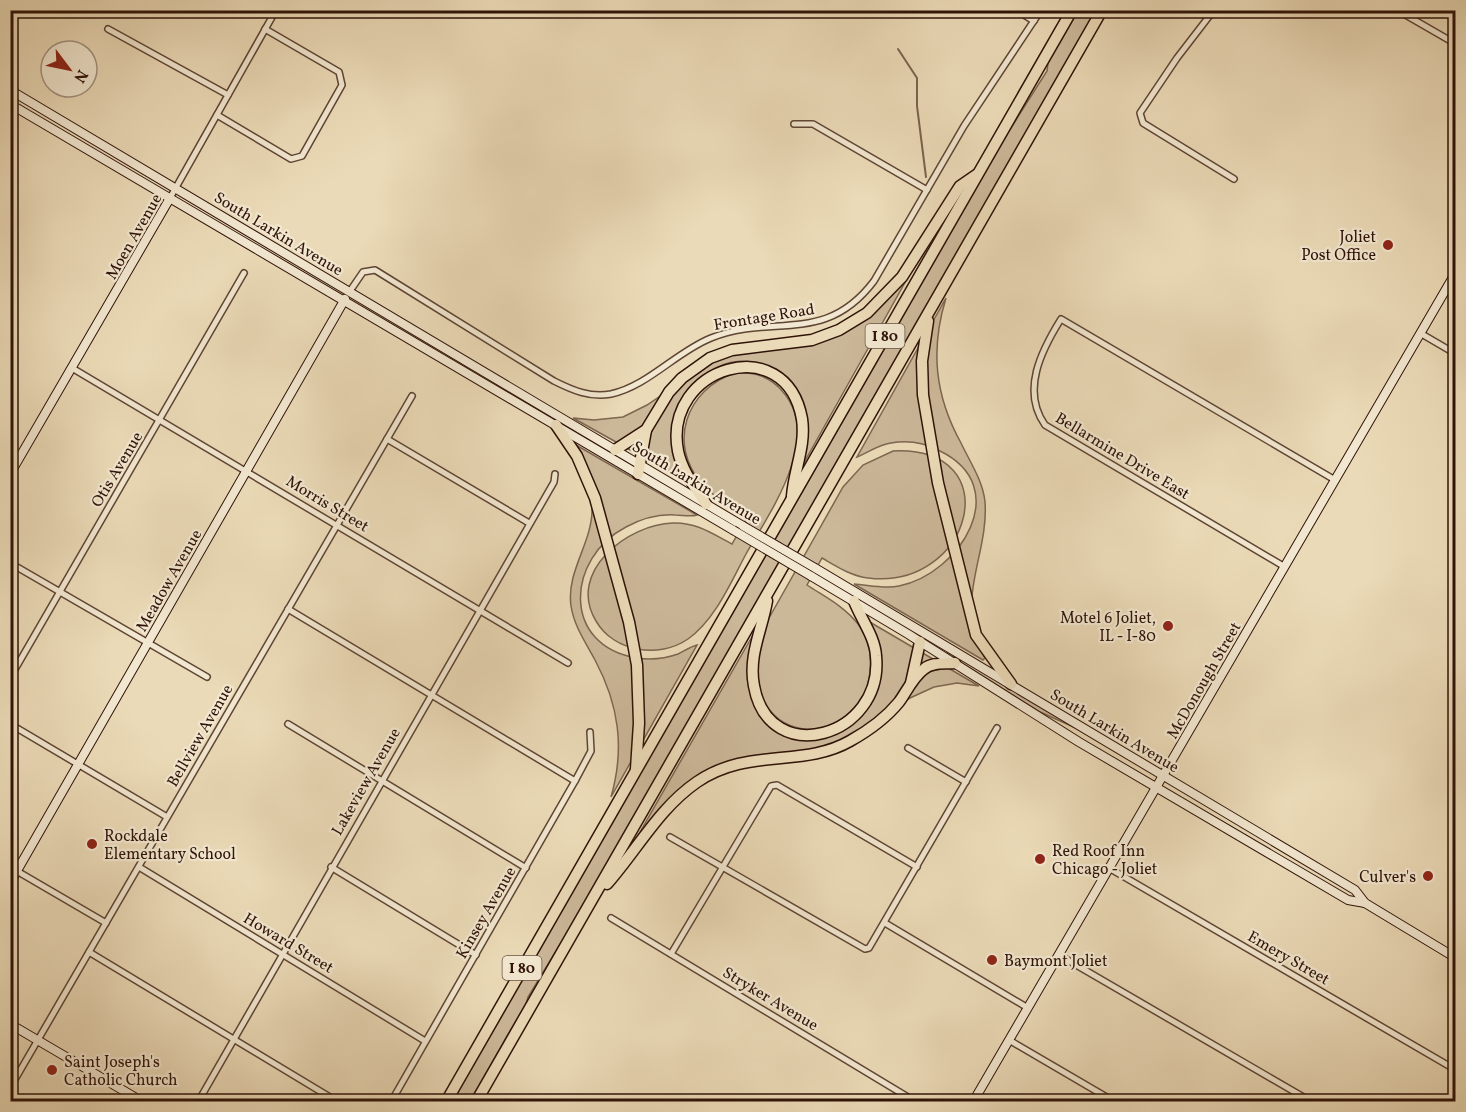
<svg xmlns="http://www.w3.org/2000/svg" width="1466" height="1112" viewBox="0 0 1466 1112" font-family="Vollkorn,serif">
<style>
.green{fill:#cbb899;stroke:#7d6650;stroke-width:1.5}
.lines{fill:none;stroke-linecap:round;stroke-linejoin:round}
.stream{stroke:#79624e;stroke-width:2}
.street-casing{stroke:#5e4534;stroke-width:8}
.secondary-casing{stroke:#2f1308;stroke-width:10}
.highway-casing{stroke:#2f1308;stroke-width:13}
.street{stroke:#f2e7d0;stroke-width:5}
.secondary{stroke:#f2e7d0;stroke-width:8}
.highway{stroke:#ebdab7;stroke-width:10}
.secondary-bridge-casing{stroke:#2f1308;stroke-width:10;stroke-linecap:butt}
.secondary-bridge{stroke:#f2e7d0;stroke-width:8}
.poi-dot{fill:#8f2418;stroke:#f2e7d0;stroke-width:2}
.labels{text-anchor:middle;stroke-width:4.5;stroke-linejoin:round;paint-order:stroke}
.shield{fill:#f2e7d0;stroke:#6a5344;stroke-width:1.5}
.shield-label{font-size:15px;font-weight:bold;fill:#2f1308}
.street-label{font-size:16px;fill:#2f1308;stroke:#f2e7d0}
.poi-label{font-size:16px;fill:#2f1308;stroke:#f2e7d0;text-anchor:start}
</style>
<rect width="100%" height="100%" fill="#ebdab7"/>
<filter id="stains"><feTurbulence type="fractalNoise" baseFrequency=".00333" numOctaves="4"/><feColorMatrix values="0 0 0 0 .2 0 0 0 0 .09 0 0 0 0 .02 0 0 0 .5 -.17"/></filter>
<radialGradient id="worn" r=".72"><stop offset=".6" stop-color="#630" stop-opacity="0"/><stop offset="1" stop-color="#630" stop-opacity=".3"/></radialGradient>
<g class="green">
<path d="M1078,11H1096L581,910L528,997L526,1004L470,1101L452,1102L1009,131L1047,71L1048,63Z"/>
<path d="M907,279L801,468L802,405C790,396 764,367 752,363C715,353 692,390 676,415L686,481L573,418L594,420L623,417L647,405L712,361L732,354L788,348L869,316Z"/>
<path d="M946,298C930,350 935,396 961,443C970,462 983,481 985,502C989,556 952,604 985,658L983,660L854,584C869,585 884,589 899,586C961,573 1014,487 940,451C925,443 908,440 891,443C878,445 869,452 857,457Z"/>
<path d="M735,373C754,372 770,376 783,392C823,438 770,512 746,554C731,582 715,620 688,639C659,659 614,652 596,621C566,572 628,524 673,523C696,522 713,534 732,544L748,516C731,507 715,498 702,484C667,444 686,389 735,373Z"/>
<path d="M576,445L697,515C691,517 682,515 675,515C658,514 641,519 626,527C566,558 561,646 637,658C651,660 664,659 678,654C684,651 692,646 697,645L611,797C625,748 619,705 595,660C586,643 574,626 571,606C566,571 593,542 592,508C592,488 581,464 576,445Z"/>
<path d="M893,451C1011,446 971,591 868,578C851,576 836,566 822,558L807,585C825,597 844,606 858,624C869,638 872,654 870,672C860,762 717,748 769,618L843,487L863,465Z"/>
<path d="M868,621L979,686L957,683L934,687L910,698L843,741L817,749L759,755L712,769L632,846L753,635L756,704L803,739C841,742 876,713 880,675C883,657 873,637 868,621Z"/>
<path d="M948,652L1078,729L1038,711L947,654Z"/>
</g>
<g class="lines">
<path class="stream" d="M898,49L917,78V106L926,177"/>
<defs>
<g id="street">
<path d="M1016,10L1034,21"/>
<path d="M1214,10L1177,58L1140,113L1143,123L1234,179"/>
<path d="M1397,10L1456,44"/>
<path d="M108,29L228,95"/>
<path d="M217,115L291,159L302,156L342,85L339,72L265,29"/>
<path d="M794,124H813L927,190"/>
<path d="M170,198L276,10"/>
<path d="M350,291L363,272L375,270L554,381C572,390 590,398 611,394C648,386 676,352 711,338C773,313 825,346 874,281L964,126L1041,10"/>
<path d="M1420,333L1456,354"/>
<path d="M72,368L568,663"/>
<path d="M387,439L529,523"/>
<path d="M10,563L207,677"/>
<path d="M1285,567L1045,425C1021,391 1041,351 1061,319L1335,480"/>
<path d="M288,609L575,781"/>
<path d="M10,678L244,273"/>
<path d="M10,724L167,817"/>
<path d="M288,724L526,868"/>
<path d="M908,748L966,782"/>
<path d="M670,837L865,949L869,948L997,728"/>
<path d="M10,867L106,923"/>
<path d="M139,867L425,1041"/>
<path d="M331,867L476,955"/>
<path d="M1109,868L1456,1070"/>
<path d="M611,918L916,1102"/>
<path d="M885,923L1028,1008"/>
<path d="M89,952L338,1102"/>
<path d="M671,954L771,786L777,785L917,867"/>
<path d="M1059,955L1312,1102"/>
<path d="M1009,1040L1115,1102"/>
<path d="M10,1088L412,396"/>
<path d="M198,1102L554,482L555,474"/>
<path d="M391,1102L575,781L591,751L590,732"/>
<path d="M1448,1102L1456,1088"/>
</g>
<g id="secondary">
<path d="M10,90L743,526"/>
<path d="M10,104L733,530"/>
<path d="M10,474L170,198"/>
<path d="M815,568L1355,890L1365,903L1456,958"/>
<path d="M811,576L908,634L1079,742L1348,900L1365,903"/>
<path d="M10,883L345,299"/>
<path d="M10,1024L143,1102"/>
<path d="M973,1102L1456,272"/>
</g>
<g id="highway">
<path d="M928,321L922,361L923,395L938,483L976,635L1011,684"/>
<path d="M556,425L577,456L595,498L629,622L637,665L639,723L636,769"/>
<path d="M615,450L646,430L669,392L682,378L710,358L732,350L812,340L839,330L867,313L902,277L960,186L976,175"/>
<path d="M638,474L646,430"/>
<path d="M706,504C695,487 682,471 678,451C662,367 786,329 802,419C806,446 794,470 792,496"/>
<path d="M767,601C762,630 748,656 754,686C769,770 884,737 876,656C875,637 861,619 854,601"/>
<path d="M911,683L920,642"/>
<path d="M607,884C637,850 659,808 697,782C748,747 803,768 850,741C868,731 886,718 899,702C907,691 913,677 924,669C932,662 944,664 955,663"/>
<path d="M446,1102L1072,10"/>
<path d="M476,1102L1102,10"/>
</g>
</defs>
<use href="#street" class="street-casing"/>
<use href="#secondary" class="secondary-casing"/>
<use href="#highway" class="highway-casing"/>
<use href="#street" class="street"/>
<use href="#secondary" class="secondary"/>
<use href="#highway" class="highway"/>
<defs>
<g id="secondary-bridge">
<path d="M743,526L815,568"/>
<path d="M733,530L811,576"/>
</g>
</defs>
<use href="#secondary-bridge" class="secondary-bridge-casing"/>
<use href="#secondary-bridge" class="secondary-bridge"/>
</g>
<g class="poi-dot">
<circle cx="1388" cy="245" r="6"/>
<circle cx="1168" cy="626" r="6"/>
<circle cx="92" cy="844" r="6"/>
<circle cx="1040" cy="859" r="6"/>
<circle cx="1428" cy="876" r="6"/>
<circle cx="992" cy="960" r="6"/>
<circle cx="52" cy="1070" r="6"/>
</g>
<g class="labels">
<g class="shield">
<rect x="865.5" y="324" width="39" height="24" rx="4.5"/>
<rect x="502.5" y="956" width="39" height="24" rx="4.5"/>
</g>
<g class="shield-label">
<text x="885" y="341">I 80</text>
<text x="522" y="973">I 80</text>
</g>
<g class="street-label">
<text transform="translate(279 233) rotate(31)" y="6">South Larkin Avenue</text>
<text transform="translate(133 236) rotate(-60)" y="6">Moen Avenue</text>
<text transform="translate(764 316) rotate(-9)" y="6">Frontage Road</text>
<text transform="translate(1123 455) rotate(31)" y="6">Bellarmine Drive East</text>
<text transform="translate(116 469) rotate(-59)" y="6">Otis Avenue</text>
<text transform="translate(697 482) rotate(31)" y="6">South Larkin Avenue</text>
<text transform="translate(328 503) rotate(31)" y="6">Morris Street</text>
<text transform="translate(168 580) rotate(-60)" y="6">Meadow Avenue</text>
<text transform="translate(1203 680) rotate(-60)" y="6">McDonough Street</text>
<text transform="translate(1115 730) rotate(31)" y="6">South Larkin Avenue</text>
<text transform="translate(199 735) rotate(-60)" y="6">Bellview Avenue</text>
<text transform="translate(365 781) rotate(-60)" y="6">Lakeview Avenue</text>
<text transform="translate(485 912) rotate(-60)" y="6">Kinsey Avenue</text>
<text transform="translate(289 942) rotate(31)" y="6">Howard Street</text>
<text transform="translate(1289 957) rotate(30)" y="6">Emery Street</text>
<text transform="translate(771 998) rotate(31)" y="6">Stryker Avenue</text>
</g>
<g class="poi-label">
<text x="1376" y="242" text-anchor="end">Joliet<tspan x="1376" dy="18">Post Office</tspan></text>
<text x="1156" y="623" text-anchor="end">Motel 6 Joliet,<tspan x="1156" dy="18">IL - I-80</tspan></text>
<text x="104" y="841">Rockdale<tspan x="104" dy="18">Elementary School</tspan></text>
<text x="1052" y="856">Red Roof Inn<tspan x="1052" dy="18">Chicago - Joliet</tspan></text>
<text x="1416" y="882" text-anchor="end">Culver's</text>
<text x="1004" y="966">Baymont Joliet</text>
<text x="64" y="1067">Saint Joseph's<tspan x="64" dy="18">Catholic Church</tspan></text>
</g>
</g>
<rect width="1466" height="1112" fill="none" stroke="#ebdab7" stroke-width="36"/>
<rect x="12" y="12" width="1442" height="1088" fill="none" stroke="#2f1308" stroke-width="3"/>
<rect x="18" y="18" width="1430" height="1076" fill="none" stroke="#2f1308" stroke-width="1.5"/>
<g transform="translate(69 69) rotate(122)"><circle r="28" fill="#f2e7d0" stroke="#a49280" stroke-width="1.5"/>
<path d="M0-4.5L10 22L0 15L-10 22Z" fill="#8f2418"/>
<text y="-9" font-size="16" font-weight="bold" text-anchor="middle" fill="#2f1308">N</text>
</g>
<rect width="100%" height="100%" filter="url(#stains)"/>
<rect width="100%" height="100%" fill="url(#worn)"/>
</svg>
